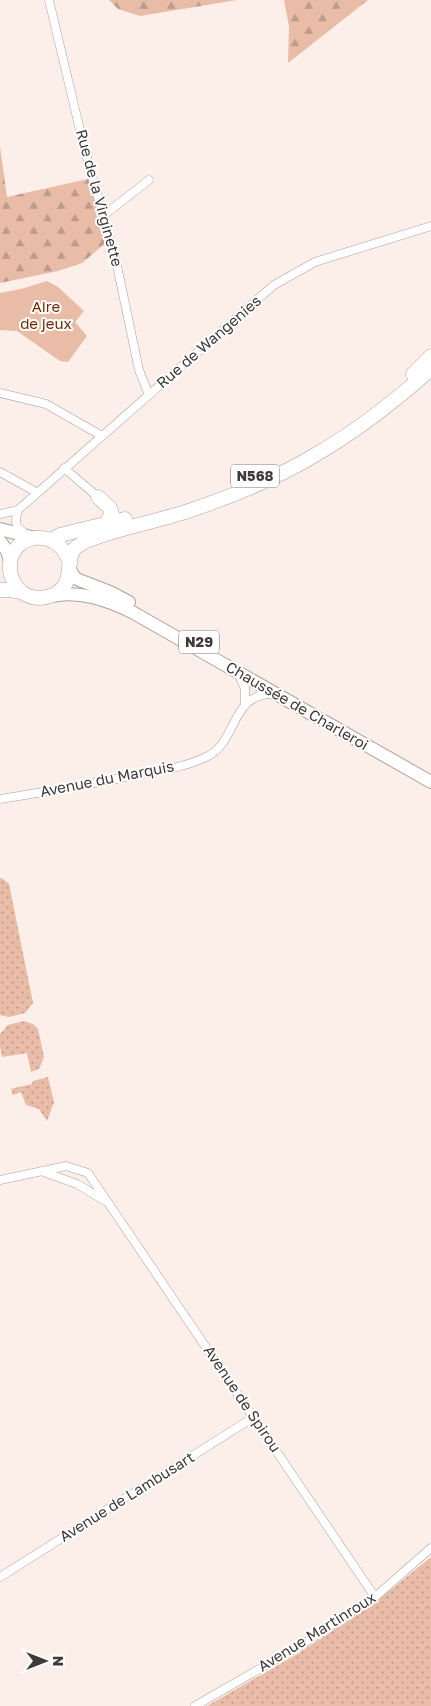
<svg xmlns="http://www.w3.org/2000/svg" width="431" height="1706" viewBox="0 0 431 1706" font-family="'Golos Text',sans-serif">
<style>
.grass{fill:url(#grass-dots)}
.forest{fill:url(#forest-firs)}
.park{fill:#e8bca7}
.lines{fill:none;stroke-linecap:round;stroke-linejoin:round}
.street-casing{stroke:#ada19c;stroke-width:9}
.primary-casing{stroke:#ada19c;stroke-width:14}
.highway-casing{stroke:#ada19c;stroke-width:15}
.street{stroke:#fff;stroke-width:8}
.primary{stroke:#fff;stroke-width:12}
.highway{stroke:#fff;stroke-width:14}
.labels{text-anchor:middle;stroke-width:4;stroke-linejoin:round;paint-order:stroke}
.shield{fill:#fff;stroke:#797674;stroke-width:1}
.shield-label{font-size:14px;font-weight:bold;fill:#403b39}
.street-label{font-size:15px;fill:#403b39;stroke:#fff}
.park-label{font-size:15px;fill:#6e2a00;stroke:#fff}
</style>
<defs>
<pattern id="grass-dots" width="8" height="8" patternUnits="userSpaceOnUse" patternTransform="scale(1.25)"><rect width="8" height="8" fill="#e8bca7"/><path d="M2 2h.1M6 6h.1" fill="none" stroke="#bd9a89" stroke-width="1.8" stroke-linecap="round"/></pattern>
<pattern id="forest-firs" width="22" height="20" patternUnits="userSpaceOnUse" patternTransform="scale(1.25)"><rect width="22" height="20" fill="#e8bca7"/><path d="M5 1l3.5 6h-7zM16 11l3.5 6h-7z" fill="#bd9a89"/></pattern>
</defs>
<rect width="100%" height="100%" fill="#fceee8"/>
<g class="grass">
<path d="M0,878L3,879L9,884L33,1003L25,1013L9,1017L0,1015Z"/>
<path d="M24,1021L33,1024L38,1029L44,1057L39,1069L31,1072L27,1053L2,1057L0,1046V1034L8,1025Z"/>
<path d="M48,1077L54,1102L47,1121L39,1109L26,1105L21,1092L13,1095L11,1089L32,1084L33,1081Z"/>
<path d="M431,1557V1706H207L299,1653L372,1605Z"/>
</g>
<g class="forest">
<path d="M109,0H237L140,16L118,9Z"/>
<path d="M284,0H368L288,63L289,26Z"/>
<path d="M0,147L7,197L88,179L108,241L82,263L58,271L0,283Z"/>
</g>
<path class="park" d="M47,281L58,287L84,311L75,322L87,336L68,362L60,361L17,331L0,330V293L21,289Z"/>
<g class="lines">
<defs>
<g id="street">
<path d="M49,0L84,147L116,261L139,370L149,395"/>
<path d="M104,215L149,180"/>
<path d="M0,393L46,404L102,436"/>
<path d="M64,468L98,497"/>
<path d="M0,472L36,492"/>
<path d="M18,510C15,521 14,527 25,533"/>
<path d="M0,514L18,510L274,285L315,262L431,226"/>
<path d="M238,674L245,688V705"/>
<path d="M0,799C44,792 88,785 131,776C155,772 187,767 208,756C237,742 231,693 273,694"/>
<path d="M44,1172L77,1184L105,1201"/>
<path d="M0,1180L66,1166L88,1173L375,1597"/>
<path d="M0,1577L254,1417"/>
<path d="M195,1706L303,1644L375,1597L431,1548"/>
</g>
<g id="primary">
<path d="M0,529L35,538"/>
<path d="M0,541L7,551L10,561"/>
<path d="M70,570L75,578L79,580L110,592L129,602"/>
<path d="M52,596C79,590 107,600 132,612L431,782"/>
</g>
<g id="highway">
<path d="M413,374L431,356"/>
<path d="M98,497L110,508L112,514L105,524"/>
<path d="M51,540L60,535L125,519"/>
<path d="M70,564C59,524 7,533 10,570C11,579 16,588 23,593C32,599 43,599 53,595C77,584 63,563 75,548C77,546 82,544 84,542C120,527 158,522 194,509C235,495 277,478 315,455C357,431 395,401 431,369"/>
<path d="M0,590H10L22,592"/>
</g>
</defs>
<use href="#street" class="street-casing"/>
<use href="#primary" class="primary-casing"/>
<use href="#highway" class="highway-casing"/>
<use href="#street" class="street"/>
<use href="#primary" class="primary"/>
<use href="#highway" class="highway"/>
</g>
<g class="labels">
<g class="shield">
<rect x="231" y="464.5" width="48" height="23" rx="4"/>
<rect x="179" y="630.5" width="40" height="23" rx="4"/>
</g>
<g class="shield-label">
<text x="255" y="481">N568</text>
<text x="199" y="647">N29</text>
</g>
<g class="street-label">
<text transform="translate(99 198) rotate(75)" y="5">Rue de la Virginette</text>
<text transform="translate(209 342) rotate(-41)" y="5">Rue de Wangenies</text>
<text transform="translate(297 706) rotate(30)" y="5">Chaussée de Charleroi</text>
<text transform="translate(107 779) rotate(-11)" y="5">Avenue du Marquis</text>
<text transform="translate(242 1399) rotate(56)" y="5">Avenue de Spirou</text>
<text transform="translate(127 1497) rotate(-32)" y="5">Avenue de Lambusart</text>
<text transform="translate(317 1632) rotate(-32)" y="5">Avenue Martinroux</text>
</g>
<g class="park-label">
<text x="46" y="312">Aire<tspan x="46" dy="17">de jeux</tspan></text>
</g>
</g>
<g transform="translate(45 1661) rotate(90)" stroke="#ffffff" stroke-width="4" paint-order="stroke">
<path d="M0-4L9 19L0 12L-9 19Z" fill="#403b39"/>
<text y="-8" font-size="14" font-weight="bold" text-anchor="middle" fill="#403b39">N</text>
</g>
</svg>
